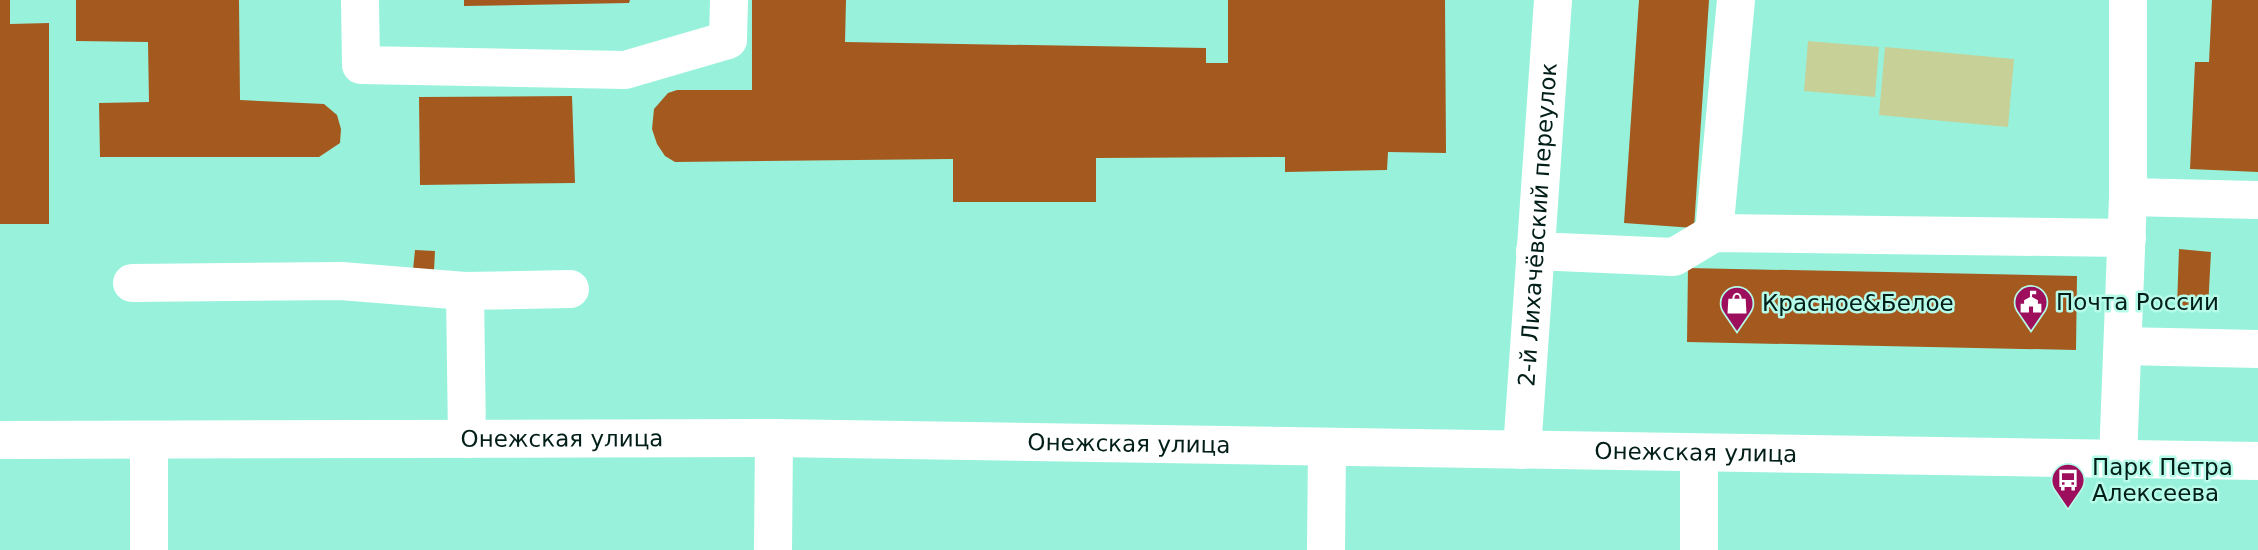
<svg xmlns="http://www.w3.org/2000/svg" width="2258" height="550" viewBox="0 0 2258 550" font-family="'DejaVu Sans',sans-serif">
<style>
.green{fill:#c7d096}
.building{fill:#a45a1e}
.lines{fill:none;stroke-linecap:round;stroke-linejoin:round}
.minor{stroke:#fff;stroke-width:38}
.major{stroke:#fff;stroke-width:38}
.labels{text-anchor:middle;stroke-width:5;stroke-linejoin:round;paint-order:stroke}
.street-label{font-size:23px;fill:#021e18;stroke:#b6fce8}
.poi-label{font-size:23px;fill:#021e18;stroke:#b6fce8;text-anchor:start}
</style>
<rect width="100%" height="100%" fill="#98f2db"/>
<g class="green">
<path d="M1808,41L1879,47L1875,97L1804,91Z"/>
<path d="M1885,47L2014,59L2008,127L1879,115Z"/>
</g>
<g class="building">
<path d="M0,0H10V24L49,23V224H0Z"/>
<path d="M76,0H239L240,100L324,104L337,115L341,129L340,143L319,157H100L99,103L149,102L148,42L76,41Z"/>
<path d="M464,0H630L629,3L464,6Z"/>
<path d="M752,0H846L845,42L1206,48V63H1228V0H1445L1446,153L1388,152L1387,170L1285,172V157L1096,158V202H953V159L675,162L665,156L657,144L652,129L654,109L668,93L677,90H752Z"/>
<path d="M1639,0H1709L1694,228L1624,223Z"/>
<path d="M2212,0H2258V172L2190,169L2195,62H2209Z"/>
<path d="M572,96L575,183L420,185L419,97Z"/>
<path d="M2179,249L2211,252L2208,309L2177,307Z"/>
<path d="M415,250L435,251L434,271L413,270Z"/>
<path d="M1688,268L2077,276L2076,350L1687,342Z"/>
</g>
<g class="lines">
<g class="minor">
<path d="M360,0L361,65L625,70L728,40L729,0"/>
<path d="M2128,197V0"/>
<path d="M1714,233L1736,0"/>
<path d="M1535,251L1674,257L1714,233L2127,238"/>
<path d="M132,283L341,281L465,291L467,439"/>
<path d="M465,291L570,289"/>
<path d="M2123,346L2258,349"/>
<path d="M149,440V550"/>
<path id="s1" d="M1522,450L1553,0"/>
<path d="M2118,459L2128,197L2258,200"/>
<path d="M773,550L774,438"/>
<path d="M1326,550L1327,447"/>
<path d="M1699,550V453"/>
</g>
<path class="major" id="s2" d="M0,440L774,438L2258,461"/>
</g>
<defs>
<symbol id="civic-pin" viewBox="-11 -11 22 30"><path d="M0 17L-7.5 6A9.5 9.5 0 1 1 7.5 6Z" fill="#9d0e5c" stroke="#b6fce8"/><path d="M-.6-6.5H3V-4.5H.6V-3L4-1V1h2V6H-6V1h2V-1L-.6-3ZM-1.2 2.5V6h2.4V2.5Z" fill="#fff"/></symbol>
<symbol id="shop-pin" viewBox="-11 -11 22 30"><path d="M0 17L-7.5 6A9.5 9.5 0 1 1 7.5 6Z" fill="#9d0e5c" stroke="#b6fce8"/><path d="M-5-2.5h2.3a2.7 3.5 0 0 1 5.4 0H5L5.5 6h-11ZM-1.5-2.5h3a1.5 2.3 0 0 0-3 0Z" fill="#fff"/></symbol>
<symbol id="bus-pin" viewBox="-11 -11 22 30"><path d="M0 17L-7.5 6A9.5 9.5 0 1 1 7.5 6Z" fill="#9d0e5c" stroke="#b6fce8"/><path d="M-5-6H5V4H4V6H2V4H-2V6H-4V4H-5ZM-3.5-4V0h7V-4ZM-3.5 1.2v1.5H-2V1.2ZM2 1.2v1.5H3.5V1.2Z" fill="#fff"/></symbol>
</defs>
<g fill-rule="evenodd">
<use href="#civic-pin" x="2012" y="283" width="38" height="52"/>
<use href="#shop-pin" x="1718" y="284" width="38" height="52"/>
<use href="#bus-pin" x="2049" y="461" width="38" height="52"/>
</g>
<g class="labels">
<g class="street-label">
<text dy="8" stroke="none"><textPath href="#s1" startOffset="226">2-й Лихачёвский переулок</textPath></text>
<text dy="8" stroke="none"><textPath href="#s2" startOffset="562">Онежская улица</textPath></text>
<text dy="8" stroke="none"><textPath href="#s2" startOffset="1129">Онежская улица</textPath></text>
<text dy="8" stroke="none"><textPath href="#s2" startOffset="1696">Онежская улица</textPath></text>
</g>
<g class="poi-label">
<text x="2056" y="310">Почта России</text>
<text x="1762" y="311">Красное&amp;Белое</text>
<text x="2092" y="475">Парк Петра<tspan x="2092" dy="26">Алексеева</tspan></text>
</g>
</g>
</svg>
